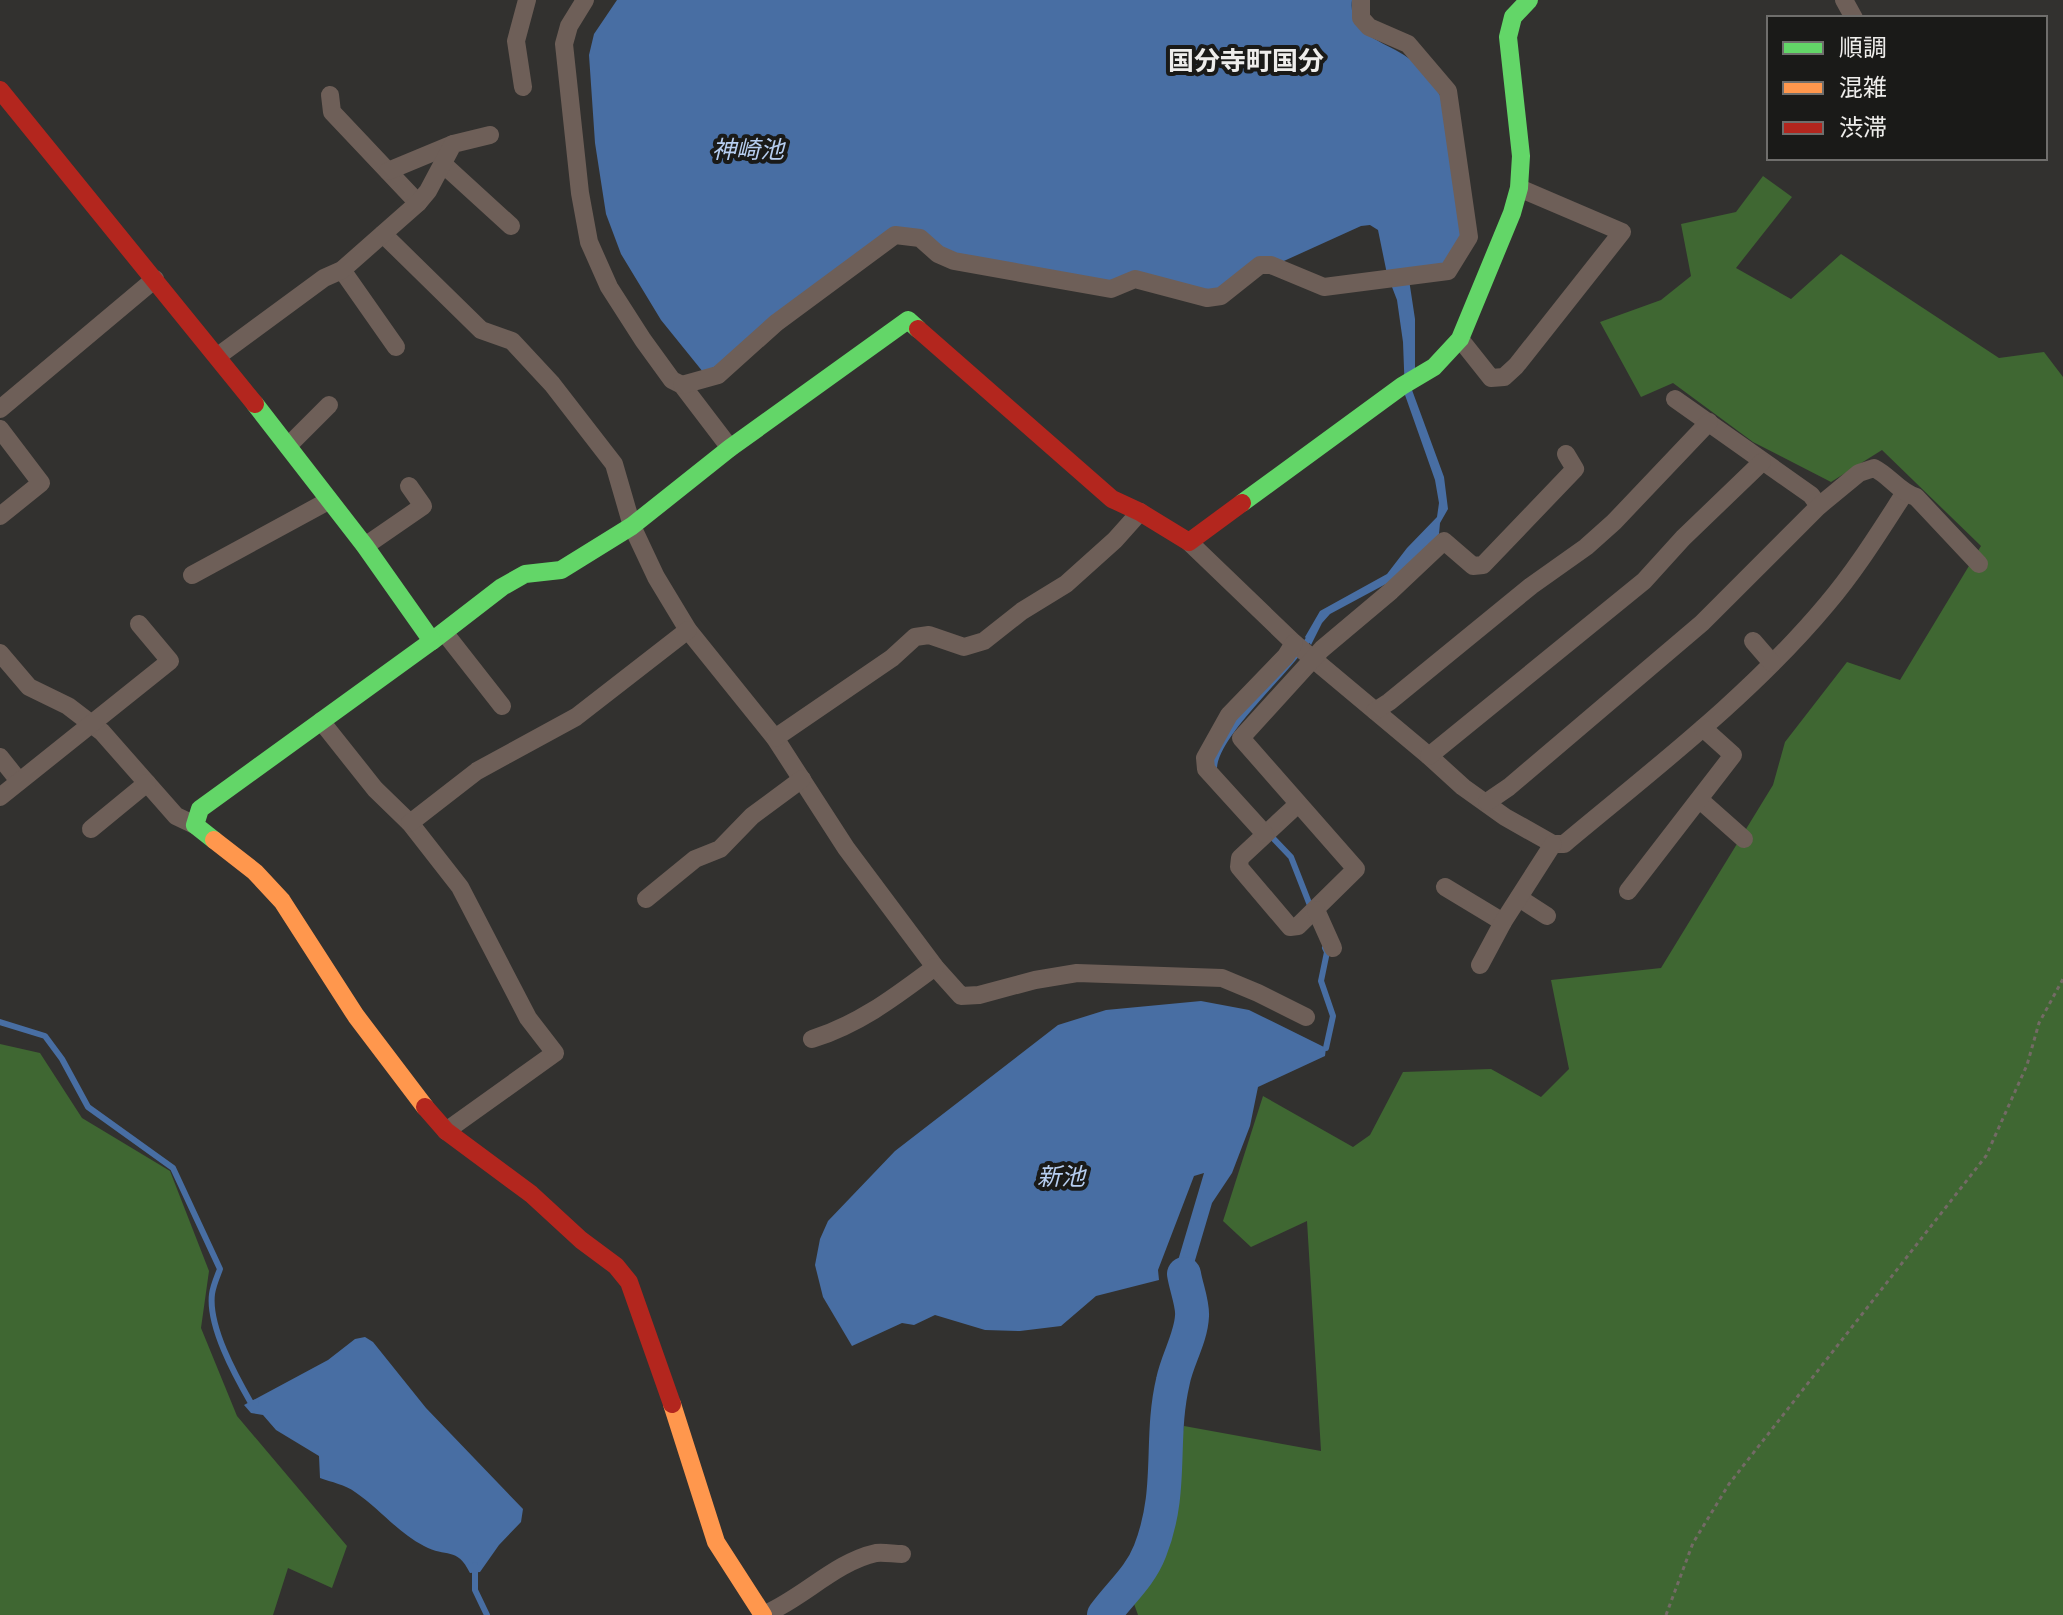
<svg xmlns="http://www.w3.org/2000/svg" width="2063" height="1615" viewBox="0 0 2063 1615" font-family="Ubuntu,'Noto Sans JP',sans-serif">
<style>
.forest{fill:#3f6732}
.water{fill:#486ea3}
.lines{fill:none;stroke-linecap:round;stroke-linejoin:round}
.stream{stroke:#486ea3;stroke-width:6}
.river{stroke:#486ea3;stroke-width:34}
.path{stroke:#736a65;stroke-width:3;stroke-dasharray:4 4;stroke-linecap:butt}
.street{stroke:#6e5f58;stroke-width:18}
.fast{stroke:#63d668;stroke-width:18}
.slow{stroke:#ff974d;stroke-width:18}
.jam{stroke:#b3261e;stroke-width:18}
.labels{text-anchor:middle;stroke-width:8;stroke-linejoin:round;paint-order:stroke}
.water-label{font-size:24px;font-style:italic;fill:#b7cef0;stroke:#1a1a18}
.quarter-label{font-size:26px;font-weight:bold;fill:#eeedeb;stroke:#1a1a18}
</style>
<rect width="100%" height="100%" fill="#32312f"/>
<g class="forest">
<path d="M1763,176L1792,197L1736,268L1791,299L1841,254L1999,358L2044,352L2063,377V1615H1138L1133,1601L1161,1559L1184,1426L1321,1451L1307,1221L1251,1247L1223,1221L1263,1096L1353,1147L1370,1135L1403,1072L1491,1069L1541,1097L1569,1069L1551,980L1661,968L1773,785L1785,742L1847,662L1900,680L1981,546L1882,450L1831,482L1753,442L1673,383L1641,397L1600,322L1661,300L1691,276L1681,224L1736,212Z"/>
<path d="M0,1044L40,1053L82,1118L170,1171L209,1271L201,1328L237,1416L347,1546L332,1588L288,1568L273,1615H0Z"/>
</g>
<g class="water">
<path d="M617,0H1352C1348,34 1381,40 1404,55C1422,66 1435,84 1444,103L1464,231L1444,265L1408,273L1415,319V370L1412,390L1444,477L1448,509L1440,523L1439,534L1397,578L1330,614L1322,623L1311,645L1305,637L1320,611L1387,574L1407,548L1437,517L1439,503L1435,480L1405,395L1403,342L1397,300L1387,274L1378,230L1370,225L1361,226L1220,290L1113,283L944,251C928,235 919,228 896,228L725,362L703,372L661,320L621,254L606,214L595,143L589,55L594,34Z"/>
<path d="M1201,1001L1249,1010L1326,1048L1325,1056L1258,1087L1250,1126L1232,1173L1212,1203L1191,1274H1174L1204,1173L1194,1176L1158,1270L1159,1280L1096,1296L1061,1326L1020,1331L985,1330L935,1315L914,1325L902,1323L852,1346L823,1297L815,1265L820,1239L828,1221L895,1151L1058,1025L1106,1010Z"/>
<path d="M365,1337L373,1342L426,1408L523,1509L521,1522L499,1545L480,1572L470,1573C457,1546 446,1558 424,1546C397,1532 380,1509 355,1492C346,1485 331,1482 320,1478L319,1456L276,1430L263,1415L251,1413L244,1405L328,1360L355,1339Z"/>
</g>
<g class="lines">
<g class="stream">
<path d="M1214,769C1213,735 1292,668 1312,634"/>
<path d="M1270,835L1291,857L1311,908"/>
<path d="M1325,948L1327,952L1321,981L1333,1016L1326,1048"/>
<path d="M0,1022L45,1036L62,1059L88,1107L173,1168L220,1269C217,1277 213,1286 212,1294C208,1326 235,1375 251,1403H256"/>
<path d="M475,1565V1590L487,1615"/>
</g>
<path class="river" d="M1104,1615C1120,1593 1140,1577 1150,1551C1174,1490 1159,1440 1173,1381C1177,1360 1191,1338 1192,1316C1193,1304 1186,1287 1184,1274"/>
<path class="path" d="M1666,1615L1693,1543L1729,1484L1986,1156L2027,1065L2039,1023L2063,979"/>
<g class="street">
<path d="M585,0L569,26L564,44L580,193L589,242L609,287L643,340L672,380L682,385L730,448"/>
<path d="M1844,0L1854,18"/>
<path d="M523,87L516,41L527,0"/>
<path d="M330,95L332,112L418,203"/>
<path d="M443,164L511,226"/>
<path d="M388,171L453,144"/>
<path d="M383,234L481,330L512,341L552,384L614,464L632,526L656,577L688,630L775,738L846,848L935,967L961,996L979,995L1035,980L1077,973L1222,978L1258,993L1306,1017"/>
<path d="M342,270L396,347"/>
<path d="M1460,339L1491,378L1504,377L1516,366L1622,232L1519,188"/>
<path d="M218,356L324,278L342,270L418,203L428,191L453,144L490,135"/>
<path d="M682,385L718,375L776,323L895,235L920,238L938,254L954,261L1111,289L1135,279L1207,298L1221,296L1260,265H1271L1324,287L1448,271L1469,237L1448,91L1408,44L1369,27L1361,18V0"/>
<path d="M1675,399L1811,495L1819,506"/>
<path d="M0,409L155,279"/>
<path d="M0,429L41,483L0,516"/>
<path d="M288,446L329,405"/>
<path d="M1189,542L1294,643L1429,756L1463,787L1505,817L1553,844H1564C1655,768 1751,695 1827,604C1856,570 1880,531 1904,494"/>
<path d="M365,546L423,506L409,486"/>
<path d="M192,575L328,501"/>
<path d="M444,632L502,706"/>
<path d="M1753,641L1772,663"/>
<path d="M0,653L29,687L68,706L102,732L176,816L195,825"/>
<path d="M1375,711L1389,702L1531,586L1586,547L1614,522L1709,422"/>
<path d="M321,721L375,789L410,823L460,887L528,1018L555,1053L446,1131"/>
<path d="M775,738L892,658L915,637L929,635L964,647L984,641L1022,611L1066,584L1115,540L1140,512"/>
<path d="M1429,756L1644,581L1683,538L1762,462"/>
<path d="M0,757L19,781"/>
<path d="M0,797L170,661L139,624"/>
<path d="M1700,800L1744,839"/>
<path d="M1487,802L1509,787L1702,623L1819,506L1859,473L1874,468C1890,476 1899,492 1916,497L1979,564"/>
<path d="M1298,804L1240,858L1239,867L1290,927L1298,926L1356,869L1241,738L1322,649L1391,591L1444,541L1473,566L1483,565L1575,469L1566,454"/>
<path d="M410,823L477,771L576,717L688,630"/>
<path d="M91,829L147,783"/>
<path d="M1265,834L1206,769L1205,758L1229,715L1286,656L1294,643"/>
<path d="M1445,887L1503,922"/>
<path d="M1628,891L1733,755L1703,728"/>
<path d="M1519,898L1547,916"/>
<path d="M646,899L695,859L720,849L752,816L802,779"/>
<path d="M1316,910L1333,948"/>
<path d="M1480,965L1503,922L1553,844"/>
<path d="M812,1039C860,1024 896,996 935,967"/>
<path d="M763,1615C802,1599 835,1562 876,1553C884,1552 894,1554 902,1554"/>
</g>
<g class="fast">
<path d="M1242,503L1402,386L1434,367L1460,339L1512,213L1519,188L1521,156L1508,37L1513,17L1529,0"/>
<path d="M432,641L502,587L525,574L561,570L632,526L730,448L908,320L918,329"/>
<path d="M214,840L195,825L200,809L432,641L365,546L255,404"/>
</g>
<g class="slow">
<path d="M214,840L255,872L282,901L356,1016L425,1107"/>
<path d="M672,1404L716,1542L763,1615"/>
</g>
<g class="jam">
<path d="M0,90L255,404"/>
<path d="M918,329L1112,499L1140,512L1189,542L1242,503"/>
<path d="M425,1107L446,1131L531,1194L581,1240L616,1266L629,1282L672,1404"/>
</g>
</g>
<g class="labels">
<g class="water-label">
<text x="748" y="158">神崎池</text>
<text x="1061" y="1185">新池</text>
</g>
<g class="quarter-label">
<text x="1246" y="70">国分寺町国分</text>
</g>
</g>
<rect x="1767" y="16" width="280" height="144" fill="#1a1a18" stroke="#6f6e6c" stroke-width="2"/>
<rect x="1783" y="42" width="40" height="12" fill="#63d668" stroke="#6f6e6c" stroke-width="2"/>
<text x="1839" y="56" font-size="24" fill="#eeedeb">順調</text>
<rect x="1783" y="82" width="40" height="12" fill="#ff974d" stroke="#6f6e6c" stroke-width="2"/>
<text x="1839" y="96" font-size="24" fill="#eeedeb">混雑</text>
<rect x="1783" y="122" width="40" height="12" fill="#b3261e" stroke="#6f6e6c" stroke-width="2"/>
<text x="1839" y="136" font-size="24" fill="#eeedeb">渋滞</text>
</svg>
